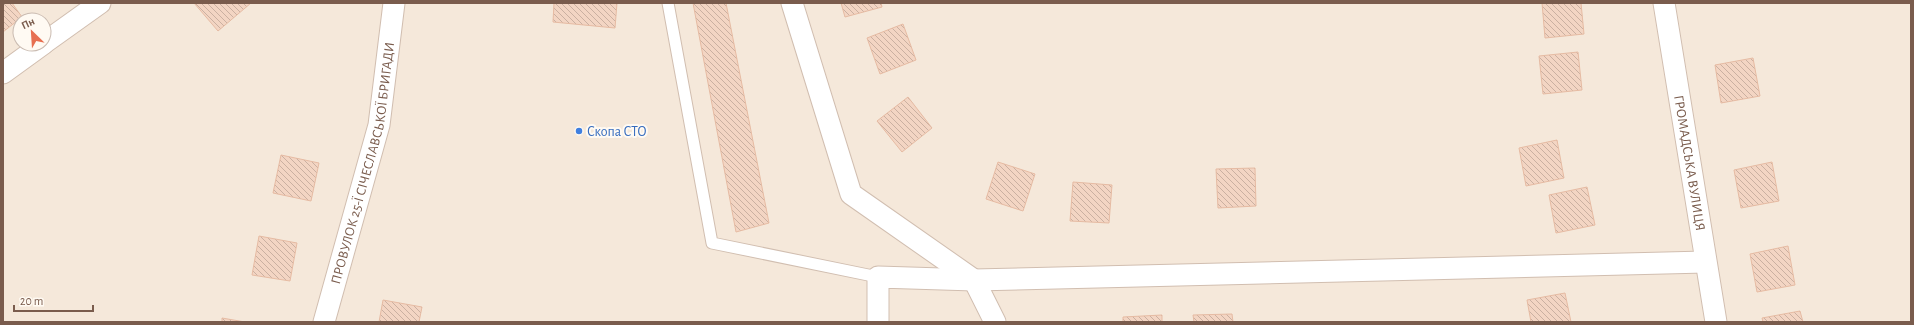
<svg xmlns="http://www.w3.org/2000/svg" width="1914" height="325" viewBox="0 0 1914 325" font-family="'Alegreya Sans',sans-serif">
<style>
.residential{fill:#f5e8da;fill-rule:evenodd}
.building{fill:url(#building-back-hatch);stroke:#e6bba3}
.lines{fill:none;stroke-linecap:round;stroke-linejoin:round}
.service-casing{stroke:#d1beb0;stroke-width:13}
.minor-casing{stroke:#d1beb0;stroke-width:23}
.service{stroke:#fff;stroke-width:11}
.minor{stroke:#fff;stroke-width:21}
.shop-dot{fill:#3f7fe0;stroke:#fffaf3;stroke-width:1.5}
.labels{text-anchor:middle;stroke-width:4;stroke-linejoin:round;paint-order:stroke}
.shop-label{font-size:14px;fill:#366cbe;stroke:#fffaf3;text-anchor:start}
.street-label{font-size:14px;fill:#7a5c4d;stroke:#fffaf3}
</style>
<defs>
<pattern id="building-back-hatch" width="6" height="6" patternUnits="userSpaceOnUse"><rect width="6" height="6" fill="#f3d5c3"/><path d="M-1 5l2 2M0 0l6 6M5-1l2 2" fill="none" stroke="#cab0a1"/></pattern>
</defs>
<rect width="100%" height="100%" fill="#fdf6ec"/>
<path class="residential" d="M3,3H1911V322H3ZM20,20H44V44H20Z"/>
<g class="building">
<path d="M3,3H12L22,17L3,32Z"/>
<path d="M194,3H251L218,31Z"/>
<path d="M554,3H617L615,28L553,22Z"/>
<path d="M693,3H726L769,223L736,232Z"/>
<path d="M841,3H881L882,7L845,17Z"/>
<path d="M1542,3H1581L1584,34L1545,38Z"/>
<path d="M903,24L916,60L880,74L867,38Z"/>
<path d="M1578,52L1582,90L1543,94L1539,56Z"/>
<path d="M1753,58L1760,96L1721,103L1715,65Z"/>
<path d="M908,97L932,128L902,152L877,121Z"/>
<path d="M1557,140L1564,178L1526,186L1519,148Z"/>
<path d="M281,155L319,163L311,201L273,193Z"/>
<path d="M998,162L1035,174L1023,211L986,199Z"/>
<path d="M1772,162L1779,201L1741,208L1734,170Z"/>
<path d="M1255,168L1256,206L1218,208L1216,169Z"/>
<path d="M1073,182L1112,185L1109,223L1070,221Z"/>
<path d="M1587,187L1595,225L1556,233L1549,195Z"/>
<path d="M259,236L297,243L290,281L252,275Z"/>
<path d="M1788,246L1795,285L1757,292L1750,254Z"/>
<path d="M1565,293L1571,322H1531L1527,300Z"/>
<path d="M383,300L422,307L419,322H379Z"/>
<path d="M1800,311L1803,322H1763L1762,318Z"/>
<path d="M1232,314L1233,322H1194L1193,315Z"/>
<path d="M1162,315V322H1123V317Z"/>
<path d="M222,318L245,322H222Z"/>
</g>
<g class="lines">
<defs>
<path id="service" d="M668,3L712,243L878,277"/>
<g id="minor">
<path d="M792,3L851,194L974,280L995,322"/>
<path id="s1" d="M1664,3L1716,322"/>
<path d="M44,43L100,3"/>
<path d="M3,73L43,44"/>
<path id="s2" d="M324,322L379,125L394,3"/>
<path d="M878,322V277L974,280L1705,262"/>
</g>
</defs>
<use href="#service" class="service-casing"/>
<use href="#minor" class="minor-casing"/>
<use href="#service" class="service"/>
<use href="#minor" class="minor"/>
</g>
<circle class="shop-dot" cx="579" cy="131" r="4"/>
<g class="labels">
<g class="shop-label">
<text x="587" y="136">Скопа СТО</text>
</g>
<g class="street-label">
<text dy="5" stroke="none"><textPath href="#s2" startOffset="164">ПРОВУЛОК 25-Ї СІЧЕСЛАВСЬКОЇ БРИГАДИ</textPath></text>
<text dy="5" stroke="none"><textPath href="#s1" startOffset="162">ГРОМАДСЬКА ВУЛИЦЯ</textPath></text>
</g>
</g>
<rect width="1914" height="325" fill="none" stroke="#7a5c4d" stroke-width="8"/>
<g transform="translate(32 32) rotate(335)"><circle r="19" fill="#fffaf3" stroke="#cabbb1"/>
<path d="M0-3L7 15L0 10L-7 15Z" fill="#e76f51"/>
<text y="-6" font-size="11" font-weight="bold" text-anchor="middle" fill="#7a5c4d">Пн</text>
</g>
<path d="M14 305v6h79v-6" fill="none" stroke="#7a5c4d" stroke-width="2"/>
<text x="20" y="305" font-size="12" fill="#7a5c4d" stroke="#fffaf3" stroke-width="3" paint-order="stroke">20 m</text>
</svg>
